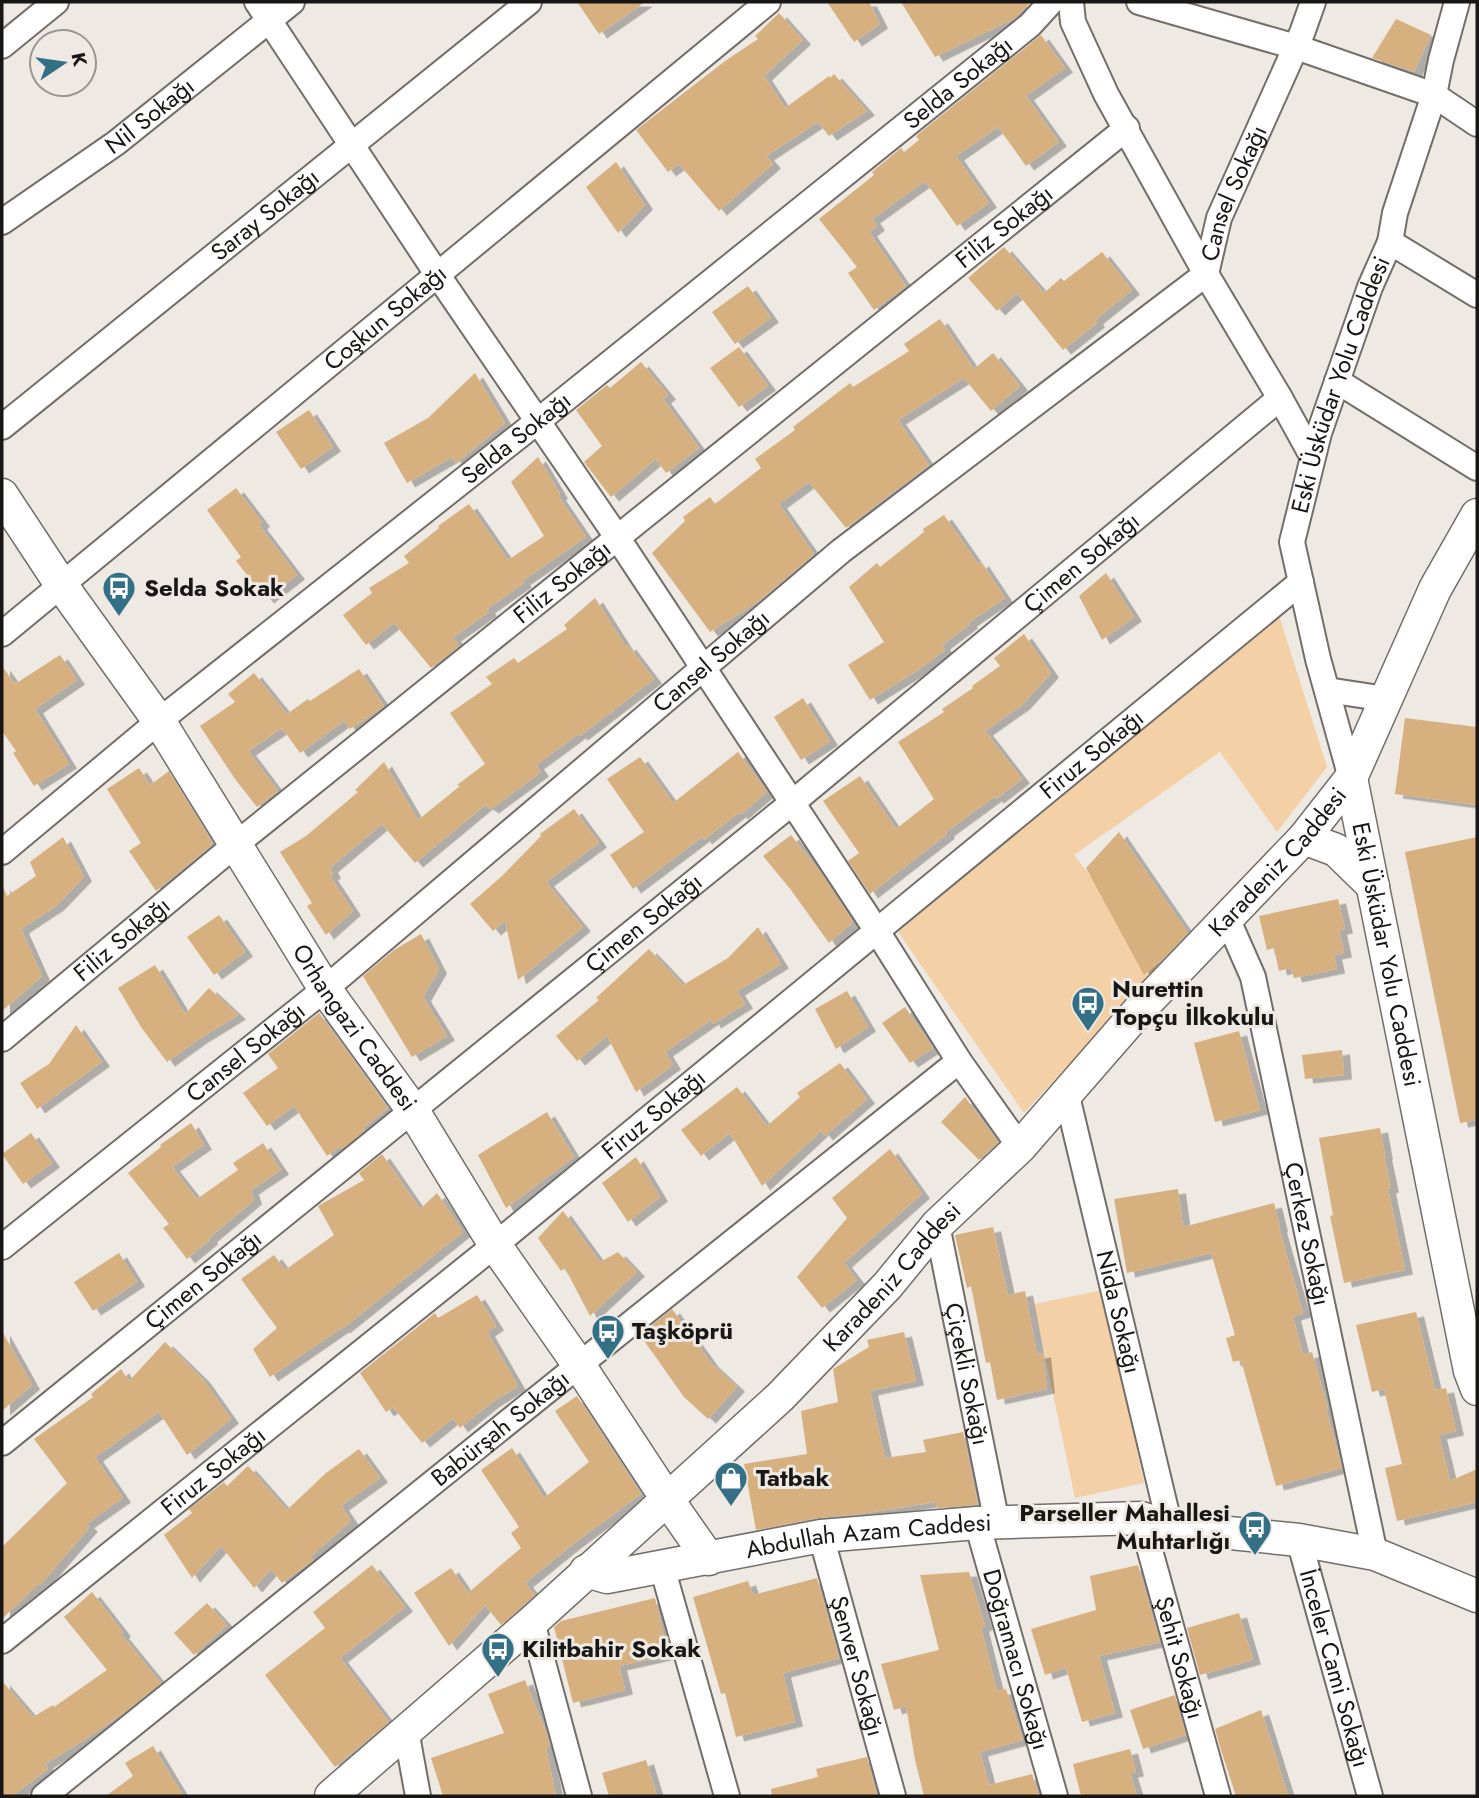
<svg xmlns="http://www.w3.org/2000/svg" width="1479" height="1798" viewBox="0 0 1479 1798" font-family="Jost,sans-serif">
<style>
.green{fill:#f3d0a5}
.building{fill:#d7b07f;filter:url(#shadow)}
.lines{fill:none;stroke-linecap:round;stroke-linejoin:round}
.minor-casing{stroke:#736e69;stroke-width:28}
.tertiary-casing{stroke:#736e69;stroke-width:35}
.minor{stroke:#fff;stroke-width:24}
.tertiary{stroke:#fff;stroke-width:32}
.labels{text-anchor:middle;stroke-width:6;stroke-linejoin:round;paint-order:stroke}
.street-label{font-size:24px;fill:#191715;stroke:#eee9e3}
.poi-label{font-size:24px;font-weight:bold;fill:#191715;stroke:#eee9e3;text-anchor:start}
</style>
<defs>
<filter id="shadow"><feDropShadow dx="8" dy="4.5" stdDeviation="0" flood-color="#0004"/></filter>
</defs>
<rect width="100%" height="100%" fill="#eee9e3"/>
<g class="green">
<path d="M1278,612L1327,767L1277,832L1220,752L1074,855L1160,966L1024,1113L898,932Z"/>
<path d="M1103,1290L1144,1483L1075,1498L1034,1304Z"/>
</g>
<g class="building">
<path d="M577,2H645L599,34Z"/>
<path d="M827,2H869L880,24L854,42Z"/>
<path d="M901,2H1031L1015,18L935,57Z"/>
<path d="M779,13L803,40L764,76L785,108L829,76L830,78L834,74L867,111L829,136L818,122L766,156L773,164L719,211L679,164L668,172L636,130L725,61L758,39L755,36Z"/>
<path d="M1396,19L1431,35L1414,72L1372,58Z"/>
<path d="M1041,35L1065,68L1026,96L1059,142L1026,166L998,127L956,156L989,203L957,226L925,181L872,219L877,226L869,232L906,286L874,310L848,273L857,267L819,219L874,175L872,172L901,148L904,152L919,140L916,136Z"/>
<path d="M616,162L645,205L618,233L586,187Z"/>
<path d="M1004,247L1044,293L1061,278L1064,281L1102,252L1132,290L1095,320L1097,323L1063,350L1017,293L997,311L968,278Z"/>
<path d="M748,286L771,318L735,344L712,312Z"/>
<path d="M940,319L974,369L993,353L1020,386L991,411L964,378L898,420L929,465L846,528L809,482L779,504L814,554L759,601L710,632L652,553L685,521L683,517L710,497L715,504L761,468L755,459L795,430L793,427L850,383L853,387L909,351L904,344Z"/>
<path d="M739,347L768,386L739,407L710,368Z"/>
<path d="M641,362L668,395L663,399L699,448L666,473L656,459L611,497L584,462L602,446L576,410L607,385L610,388Z"/>
<path d="M475,373L505,423L456,463L452,457L407,483L384,443L428,418Z"/>
<path d="M309,410L333,447L301,469L276,432Z"/>
<path d="M538,457L560,494L558,496L586,537L522,581L524,583L487,609L489,612L453,637L459,646L431,668L394,623L366,645L343,615L372,593L369,588L409,563L404,556L439,528L438,526L469,504L508,560L544,536L511,482Z"/>
<path d="M236,488L262,522L259,525L297,575L266,599L236,561L241,557L207,510Z"/>
<path d="M944,515L978,564L981,562L1005,598L969,622L970,624L942,645L945,650L918,670L870,700L848,665L884,642L849,587L877,563L880,567L924,532L923,529Z"/>
<path d="M1106,573L1134,617L1102,640L1079,596Z"/>
<path d="M595,598L626,647L628,645L654,679L580,736L578,734L536,765L541,772L491,809L485,805L415,863L382,824L330,868L333,874L330,876L353,911L326,935L307,906L312,903L280,852L306,836L358,792L355,790L384,762L418,820L460,786L457,785L485,764L450,713L492,684L486,677L514,658L518,663L567,629L564,625Z"/>
<path d="M1024,634L1051,673L1022,705L985,731L1022,779L996,799L994,797L946,832L947,834L870,894L848,861L859,853L823,801L860,776L896,829L934,799L898,742L944,712L942,709L973,688L972,686L1000,666L994,658Z"/>
<path d="M60,655L77,680L35,709L69,764L34,786L13,753L16,751L2,731V666L15,684Z"/>
<path d="M359,669L384,706L350,729L344,721L300,753L282,728L248,751L278,791L257,807L235,779L200,726L235,702L228,694L254,673L287,714L308,699L310,701Z"/>
<path d="M803,698L830,741L801,760L774,717Z"/>
<path d="M1405,718L1477,727V805L1395,794Z"/>
<path d="M738,752L767,792L740,815L738,813L704,840L702,837L633,889L610,855L644,832L607,779L640,757L673,803Z"/>
<path d="M139,768L150,785L169,771L213,844L156,891L129,851L141,843L107,789Z"/>
<path d="M574,809L599,843L546,882L583,927L518,980L505,921L493,931L470,904L502,876L541,836L540,834Z"/>
<path d="M1119,832L1188,933L1167,955L1144,975L1086,868Z"/>
<path d="M791,835L823,876L853,922L829,943L791,890L763,856Z"/>
<path d="M63,837L84,877L56,906L21,929L42,976L2,1011V885L7,896L36,876L30,862Z"/>
<path d="M1477,837V1120L1460,1123L1405,852Z"/>
<path d="M1338,899L1345,929L1339,930L1344,953L1334,955L1337,969L1294,978L1291,968L1279,971L1274,948L1267,950L1259,916Z"/>
<path d="M219,915L245,952L214,975L187,937Z"/>
<path d="M758,927L781,964L737,991L745,1004L713,1024L711,1020L665,1052L673,1065L636,1092L607,1036L577,1061L556,1036L599,1000L596,998L649,949L683,985L728,958Z"/>
<path d="M421,934L439,969L423,997L447,1036L412,1057L363,976L394,950Z"/>
<path d="M155,965L185,1014L209,988L238,1015L199,1039L167,1062L141,1027L118,988Z"/>
<path d="M847,991L868,1027L836,1049L815,1009Z"/>
<path d="M905,1007L933,1048L910,1063L882,1023Z"/>
<path d="M319,1013L388,1108L363,1128L365,1130L342,1149L340,1146L327,1156L294,1106L267,1126L243,1093L278,1068L268,1054Z"/>
<path d="M76,1025L102,1062L37,1109L20,1083L49,1064Z"/>
<path d="M1239,1031L1260,1110L1215,1122L1194,1043Z"/>
<path d="M1342,1050L1344,1075L1305,1079L1302,1055Z"/>
<path d="M840,1063L867,1099L825,1136L821,1131L762,1186L730,1133L701,1156L681,1130L737,1087L767,1126L800,1097L797,1093Z"/>
<path d="M965,1097L998,1142L979,1160L941,1122Z"/>
<path d="M547,1112L574,1157L506,1208L478,1155Z"/>
<path d="M191,1123L204,1145L172,1167L197,1199L238,1170L233,1163L263,1143L281,1170L251,1190L254,1200L209,1238L210,1240L187,1259L163,1228L169,1224L128,1173L161,1147L160,1145Z"/>
<path d="M1380,1128L1385,1155H1384L1391,1188L1388,1189L1405,1270L1344,1283L1330,1216L1333,1215L1319,1138Z"/>
<path d="M31,1133L52,1163L23,1184L2,1154Z"/>
<path d="M890,1149L922,1194L844,1263L857,1280L822,1308L797,1277L847,1218L832,1198Z"/>
<path d="M382,1154L420,1209L437,1193L463,1232L342,1329L341,1328L270,1377L253,1349L277,1328L241,1279L274,1255L285,1270L334,1235L318,1206L364,1180L359,1173Z"/>
<path d="M636,1157L660,1197L628,1222L602,1183Z"/>
<path d="M1178,1189L1183,1227L1274,1203L1280,1227L1279,1228L1303,1313L1293,1316L1303,1355L1312,1352L1328,1409L1326,1410L1342,1468L1276,1486L1241,1360L1233,1362L1226,1338L1235,1335L1211,1253L1127,1273L1114,1199Z"/>
<path d="M563,1211L600,1262L618,1252L637,1272L590,1316L565,1268L561,1271L538,1238Z"/>
<path d="M993,1227L1008,1295L1025,1291L1037,1354L1043,1353L1047,1389L997,1400L990,1362L986,1363L971,1286L967,1288L955,1235Z"/>
<path d="M119,1253L137,1282L93,1311L74,1282Z"/>
<path d="M477,1295L496,1326L487,1332L518,1386L491,1403L460,1428L453,1418L422,1443L393,1407L386,1412L360,1373L435,1313L438,1318Z"/>
<path d="M672,1309L711,1363L737,1387L708,1419L684,1397L640,1335Z"/>
<path d="M1416,1312L1435,1390L1446,1388L1456,1431L1439,1435L1450,1481L1477,1469V1502L1397,1521L1385,1468L1402,1464L1384,1389L1372,1392L1356,1325Z"/>
<path d="M2,1331L32,1385L2,1411Z"/>
<path d="M904,1332L916,1381L870,1391L885,1458L926,1452L923,1440L963,1432L978,1505L937,1508L936,1502L860,1514L818,1518L756,1530L744,1464L807,1454L801,1411L838,1402L833,1369L869,1347L867,1340Z"/>
<path d="M165,1342L202,1378L231,1419L187,1455L159,1412L95,1457L123,1498L86,1524L90,1527L40,1585L39,1583L2,1619V1547L67,1483L34,1439L93,1397L91,1394L121,1369L129,1381Z"/>
<path d="M577,1396L641,1494L573,1544L525,1583L535,1595L501,1625L485,1605L449,1646L414,1593L451,1568L468,1593L521,1548L511,1533L519,1527L481,1470L512,1448L544,1498L589,1462L555,1411Z"/>
<path d="M359,1449L380,1478L341,1506L351,1521L311,1556L313,1560L282,1583L271,1569L254,1588L221,1546L192,1578L164,1535L192,1513L189,1509L224,1482L227,1486L248,1466L287,1510L326,1473Z"/>
<path d="M372,1565L405,1607L340,1658L389,1722L335,1767L265,1675L325,1628L313,1612Z"/>
<path d="M1138,1565L1160,1642L1099,1656L1115,1713L1082,1722L1066,1668L1045,1675L1031,1629L1096,1610L1090,1576Z"/>
<path d="M969,1572L985,1626L981,1627L997,1691L1006,1689L1023,1740L980,1752L989,1785L1032,1774L1039,1796H924L915,1760L906,1706L894,1710L881,1664L939,1650L920,1575Z"/>
<path d="M817,1578L839,1658L783,1673L795,1722L736,1737L725,1693L721,1694L693,1597L748,1581L753,1595Z"/>
<path d="M92,1592L123,1632L121,1634L161,1683L125,1712L84,1740L45,1764L48,1769L12,1796H2V1681L33,1717L53,1705L54,1707L107,1670L64,1617Z"/>
<path d="M655,1598L668,1655L619,1666L625,1690L573,1703L554,1627L561,1621Z"/>
<path d="M207,1603L227,1625L194,1655L174,1633Z"/>
<path d="M1239,1613L1253,1660L1200,1675L1187,1628Z"/>
<path d="M525,1680L547,1735L550,1746L546,1748L556,1796H443L431,1758L504,1733L488,1694Z"/>
<path d="M1175,1695L1186,1735L1143,1749L1130,1710Z"/>
<path d="M1261,1710L1274,1751L1288,1796H1236L1221,1750L1215,1729Z"/>
<path d="M153,1746L183,1796H106L133,1776L125,1763Z"/>
<path d="M1130,1749L1136,1772L1130,1773L1137,1796H1081L1073,1764Z"/>
<path d="M867,1757L877,1796H772L771,1789L818,1777L816,1769Z"/>
<path d="M646,1760L657,1796H609L602,1773Z"/>
</g>
<g class="lines">
<defs>
<g id="minor">
<path d="M257,2L437,274L617,537L877,931L959,1061L1020,1147"/>
<path d="M1071,2L1073,22L1106,94L1206,274L1280,398L1312,456"/>
<path d="M1139,2L1296,47L1434,95L1477,124"/>
<path d="M2,46L56,2"/>
<path id="s1" d="M2,222L116,143L292,2"/>
<path d="M1390,242L1477,295"/>
<path d="M1337,381L1477,468"/>
<path id="s2" d="M2,427L529,2"/>
<path id="s3" d="M2,634L768,2"/>
<path d="M1327,690L1386,699"/>
<path id="s4" d="M1351,778L1318,659L1292,542L1319,433L1370,287L1390,242L1395,213L1434,95L1441,60L1457,2"/>
<path id="s5" d="M2,852L159,721L538,421L1030,25L1051,2"/>
<path id="s6" d="M1227,918L1253,977L1375,1554"/>
<path id="s7" d="M2,1039L235,845L1127,128"/>
<path id="s8" d="M1067,1096L1170,1527"/>
<path id="s9" d="M937,1225L997,1523"/>
<path id="s10" d="M2,1247L325,989L841,551L1206,274L1219,218L1302,33L1313,2"/>
<path id="s11" d="M2,1443L792,803L1280,398"/>
<path id="s12" d="M1141,1518L1218,1796"/>
<path id="s13" d="M977,1523L1055,1796"/>
<path id="s14" d="M821,1536L893,1796"/>
<path id="s15" d="M1299,1540L1370,1796"/>
<path d="M662,1567L727,1796"/>
<path d="M532,1622L579,1796"/>
<path id="s16" d="M2,1641L495,1245L1301,582"/>
<path d="M406,1730L418,1796"/>
<path id="s17" d="M44,1796L579,1365L959,1061"/>
</g>
<g id="tertiary">
<path id="s18" d="M2,495L62,586L159,721L325,989L412,1109L495,1245L579,1365L667,1499L709,1559"/>
<path id="s19" d="M1351,778L1470,1371L1477,1389"/>
<path d="M1304,838L1336,850L1373,886"/>
<path id="s20" d="M586,1571L607,1577L821,1536L977,1523L1141,1518L1170,1527L1299,1540L1375,1554L1477,1596"/>
<path id="s21" d="M331,1796L532,1622L780,1397L888,1285L937,1225L1020,1147L1141,1008L1304,838L1351,778L1435,589L1477,515"/>
</g>
</defs>
<use href="#minor" class="minor-casing"/>
<use href="#tertiary" class="tertiary-casing"/>
<use href="#minor" class="minor"/>
<use href="#tertiary" class="tertiary"/>
</g>
<defs>
<symbol id="bus-pin" viewBox="-11 -11 22 30"><path d="M0 17L-7.5 6A9.5 9.5 0 1 1 7.5 6Z" fill="#337086" stroke="#eee9e3"/><path d="M-5-6H5V4H4V6H2V4H-2V6H-4V4H-5ZM-3.5-4V0h7V-4ZM-3.5 1.2v1.5H-2V1.2ZM2 1.2v1.5H3.5V1.2Z" fill="#fff"/></symbol>
<symbol id="shop-pin" viewBox="-11 -11 22 30"><path d="M0 17L-7.5 6A9.5 9.5 0 1 1 7.5 6Z" fill="#337086" stroke="#eee9e3"/><path d="M-5-2.5h2.3a2.7 3.5 0 0 1 5.4 0H5L5.5 6h-11ZM-1.5-2.5h3a1.5 2.3 0 0 0-3 0Z" fill="#fff"/></symbol>
</defs>
<g fill-rule="evenodd">
<use href="#bus-pin" x="100" y="569" width="38" height="52"/>
<use href="#bus-pin" x="1069" y="984" width="38" height="52"/>
<use href="#bus-pin" x="589" y="1312" width="38" height="52"/>
<use href="#shop-pin" x="712" y="1459" width="38" height="52"/>
<use href="#bus-pin" x="1236" y="1508" width="38" height="52"/>
<use href="#bus-pin" x="479" y="1630" width="38" height="52"/>
</g>
<g class="labels">
<g class="street-label">
<text dy="8" stroke="none"><textPath href="#s5" startOffset="1227">Selda Sokağı</textPath></text>
<text dy="8" stroke="none"><textPath href="#s1" startOffset="182">Nil Sokağı</textPath></text>
<text dy="8" stroke="none"><textPath href="#s10" startOffset="1634">Cansel Sokağı</textPath></text>
<text dy="8" stroke="none"><textPath href="#s2" startOffset="338">Saray Sokağı</textPath></text>
<text dy="8" stroke="none"><textPath href="#s7" startOffset="1290">Filiz Sokağı</textPath></text>
<text dy="8" stroke="none"><textPath href="#s3" startOffset="497">Coşkun Sokağı</textPath></text>
<text dy="8" stroke="none"><textPath href="#s4" startOffset="408">Eski Üsküdar Yolu Caddesi</textPath></text>
<text dy="8" stroke="none"><textPath href="#s5" startOffset="660">Selda Sokağı</textPath></text>
<text dy="8" stroke="none"><textPath href="#s11" startOffset="1393">Çimen Sokağı</textPath></text>
<text dy="8" stroke="none"><textPath href="#s7" startOffset="723">Filiz Sokağı</textPath></text>
<text dy="8" stroke="none"><textPath href="#s10" startOffset="920">Cansel Sokağı</textPath></text>
<text dy="8" stroke="none"><textPath href="#s16" startOffset="1405">Firuz Sokağı</textPath></text>
<text dy="8" stroke="none"><textPath href="#s21" startOffset="1332">Karadeniz Caddesi</textPath></text>
<text dy="8" stroke="none"><textPath href="#s11" startOffset="826">Çimen Sokağı</textPath></text>
<text dy="8" stroke="none"><textPath href="#s7" startOffset="156">Filiz Sokağı</textPath></text>
<text dy="8" stroke="none"><textPath href="#s19" startOffset="180">Eski Üsküdar Yolu Caddesi</textPath></text>
<text dy="8" stroke="none"><textPath href="#s18" startOffset="639">Orhangazi Caddesi</textPath></text>
<text dy="8" stroke="none"><textPath href="#s10" startOffset="312">Cansel Sokağı</textPath></text>
<text dy="8" stroke="none"><textPath href="#s16" startOffset="838">Firuz Sokağı</textPath></text>
<text dy="8" stroke="none"><textPath href="#s6" startOffset="327">Çerkez Sokağı</textPath></text>
<text dy="8" stroke="none"><textPath href="#s21" startOffset="765">Karadeniz Caddesi</textPath></text>
<text dy="8" stroke="none"><textPath href="#s11" startOffset="259">Çimen Sokağı</textPath></text>
<text dy="8" stroke="none"><textPath href="#s8" startOffset="222">Nida Sokağı</textPath></text>
<text dy="8" stroke="none"><textPath href="#s9" startOffset="152">Çiçekli Sokağı</textPath></text>
<text dy="8" stroke="none"><textPath href="#s17" startOffset="586">Babürşah Sokağı</textPath></text>
<text dy="8" stroke="none"><textPath href="#s16" startOffset="271">Firuz Sokağı</textPath></text>
<text dy="8" stroke="none"><textPath href="#s20" startOffset="287">Abdullah Azam Caddesi</textPath></text>
<text dy="8" stroke="none"><textPath href="#s12" startOffset="145">Şehit Sokağı</textPath></text>
<text dy="8" stroke="none"><textPath href="#s13" startOffset="142">Doğramacı Sokağı</textPath></text>
<text dy="8" stroke="none"><textPath href="#s14" startOffset="135">Şenver Sokağı</textPath></text>
<text dy="8" stroke="none"><textPath href="#s15" startOffset="133">İnceler Cami Sokağı</textPath></text>
</g>
<g class="poi-label">
<text x="144" y="596">Selda Sokak</text>
<text x="1112" y="997">Nurettin<tspan x="1112" dy="28">Topçu İlkokulu</tspan></text>
<text x="632" y="1339">Taşköprü</text>
<text x="756" y="1486">Tatbak</text>
<text x="1230" y="1521" text-anchor="end">Parseller Mahallesi<tspan x="1230" dy="28">Muhtarlığı</tspan></text>
<text x="522" y="1657">Kilitbahir Sokak</text>
</g>
</g>
<rect width="1479" height="1798" fill="none" stroke="#191715" stroke-width="7"/>
<g transform="translate(63 63) rotate(77)"><circle r="33" fill="#eee9e3" stroke="#999591" stroke-width="2"/>
<path d="M0-5L12 26L0 18L-12 26Z" fill="#337086"/>
<text y="-10" font-size="19" font-weight="bold" text-anchor="middle" fill="#191715">K</text>
</g>
</svg>
